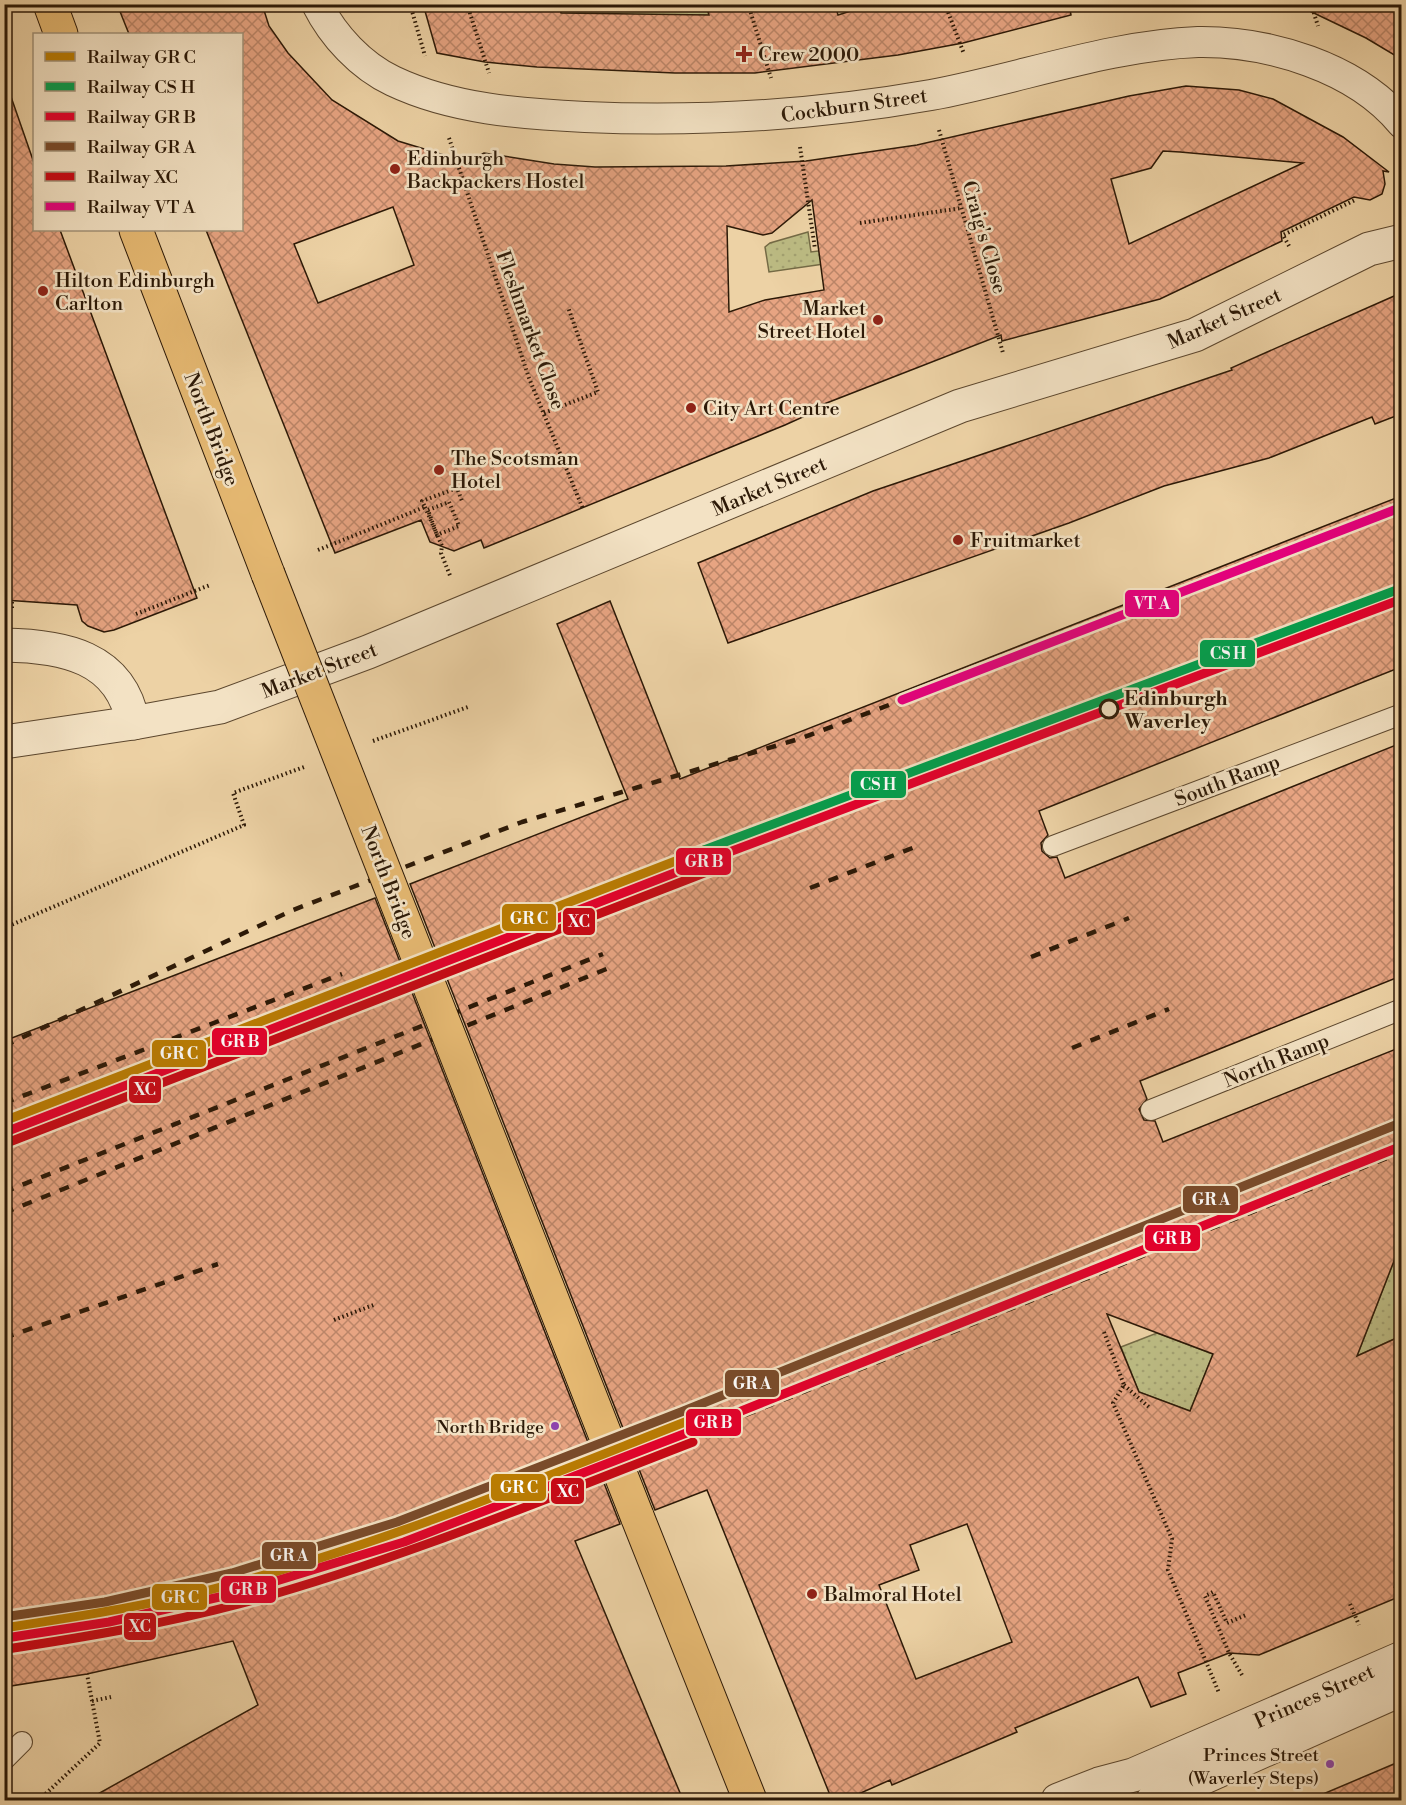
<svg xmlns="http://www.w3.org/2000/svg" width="1406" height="1805" viewBox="0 0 1406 1805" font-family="'Libre Bodoni',serif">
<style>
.garden{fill:url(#garden-dots);stroke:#746a45;stroke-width:1.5}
.building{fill:url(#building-cross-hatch);stroke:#2c1907;stroke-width:1.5;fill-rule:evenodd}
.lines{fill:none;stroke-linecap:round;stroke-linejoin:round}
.service-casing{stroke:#5c472e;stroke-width:22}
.pedestrian-casing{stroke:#5c472e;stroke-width:32}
.minor-casing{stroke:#5c472e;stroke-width:35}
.tertiary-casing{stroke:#5c472e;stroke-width:35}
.primary-casing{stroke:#2c1907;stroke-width:35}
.path{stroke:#2c1907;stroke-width:4;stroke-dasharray:1.5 3;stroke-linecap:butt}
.service{stroke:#f3e2c4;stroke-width:20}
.pedestrian{stroke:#f3e2c4;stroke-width:30}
.minor{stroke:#f3e2c4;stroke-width:33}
.tertiary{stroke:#f3e2c4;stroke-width:33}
.primary{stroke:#e6b972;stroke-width:33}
.rail{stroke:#2c1907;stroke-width:4.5;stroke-dasharray:10 10;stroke-linecap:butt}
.primary-bridge-casing{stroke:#2c1907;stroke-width:35;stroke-linecap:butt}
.primary-bridge{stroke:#e6b972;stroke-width:33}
.rail-1-casing{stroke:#f3e2c4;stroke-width:14}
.rail-2-casing{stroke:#f3e2c4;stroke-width:14}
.rail-3-casing{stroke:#f3e2c4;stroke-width:14}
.rail-4-casing{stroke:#f3e2c4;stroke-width:14}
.rail-5-casing{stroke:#f3e2c4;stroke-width:14}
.rail-6-casing{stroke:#f3e2c4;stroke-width:14}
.rail-1{stroke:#ba7c02;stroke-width:9}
.rail-2{stroke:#029f4d;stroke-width:9}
.rail-3{stroke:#e4002b;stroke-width:9}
.rail-4{stroke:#7a4b2a;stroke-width:9}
.rail-5{stroke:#c80815;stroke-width:9}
.rail-6{stroke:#e5007d;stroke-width:9}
.poi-dot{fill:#8f2418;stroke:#f3e2c4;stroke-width:2}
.stop-dot{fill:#f3e2c4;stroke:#2c1907;stroke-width:3}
.bus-dot{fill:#8e44ad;stroke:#f3e2c4;stroke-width:2}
.labels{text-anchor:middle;stroke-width:5;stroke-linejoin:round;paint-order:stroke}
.bus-label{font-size:18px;fill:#2c1907;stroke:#f3e2c4;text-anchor:end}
.poi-label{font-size:20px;fill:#2c1907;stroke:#f3e2c4;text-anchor:start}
.street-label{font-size:20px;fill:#2c1907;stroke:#f3e2c4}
.stop-label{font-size:20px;font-weight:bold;fill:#2c1907;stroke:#f3e2c4;text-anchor:start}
.line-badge{stroke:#f3e2c4;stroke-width:2}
.badge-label{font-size:16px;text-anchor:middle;font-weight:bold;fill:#fff}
</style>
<defs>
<pattern id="garden-dots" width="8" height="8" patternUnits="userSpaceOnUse" patternTransform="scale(1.5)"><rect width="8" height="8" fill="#bcbb83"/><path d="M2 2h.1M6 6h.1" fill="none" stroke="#a2a070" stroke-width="1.8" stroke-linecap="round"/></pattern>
<pattern id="building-cross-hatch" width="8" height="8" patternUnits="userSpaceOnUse" patternTransform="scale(1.5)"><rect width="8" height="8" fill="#e7a482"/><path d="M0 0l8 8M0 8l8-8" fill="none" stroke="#bb8568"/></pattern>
</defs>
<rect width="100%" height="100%" fill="#edd2a5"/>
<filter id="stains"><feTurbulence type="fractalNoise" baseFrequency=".00333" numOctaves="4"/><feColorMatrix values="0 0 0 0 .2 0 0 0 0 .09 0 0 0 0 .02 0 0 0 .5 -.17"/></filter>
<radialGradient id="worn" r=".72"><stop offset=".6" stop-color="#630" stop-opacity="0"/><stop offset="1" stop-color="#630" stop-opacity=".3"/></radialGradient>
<g class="garden">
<path d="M568,4L706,5L709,15L562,19L559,7Z"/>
<path d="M808,232L811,252L863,245L865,258L769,272L765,247L770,243Z"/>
<path d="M1401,1243V1336L1357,1356Z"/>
<path d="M1157,1333L1213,1354L1190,1411L1139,1392L1121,1347Z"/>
</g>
<g class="building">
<path d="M117,4H262L269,26L288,53L332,100L398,141L467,162L484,153L554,164L595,167L726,166L806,161L917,145L1129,96L1186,86L1239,90L1273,99L1343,137L1389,172L1383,171L1385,184L1382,194L1370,200L1354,197L1281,232L1282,241L1160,299L1002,341L1001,335L801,413L803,417L785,425L484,548L481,540L454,551L430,542L421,520L335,553L206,230H242V34H129ZM1163,151L1180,152L1303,163L1129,244L1111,179L1151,168ZM812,200L824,290L765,300L729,312L727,226L763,235L772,233ZM393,207L414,265L318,303L294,244Z"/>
<path d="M423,4L559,5L561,13L709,15L706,4H835L838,15L873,4H1069L1071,15L963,43L898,55L755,73H675L537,67L485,62L437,53Z"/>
<path d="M1295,4H1401V59L1366,38Z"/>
<path d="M9,91L34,163V230H60L197,598L114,630L104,632L88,626L82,621L77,605L4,600V92Z"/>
<path d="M1401,293V414L1375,424L1372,417L1269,458L1164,486L1069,523L728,643L698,563L873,491L1232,370L1231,368Z"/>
<path d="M1401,496V667L1039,811L1048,835L1041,843L1042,851L1050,858L1057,857L1065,878L1401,743V976L1140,1081L1147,1099L1139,1109L1144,1120L1155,1121L1163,1142L1401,1047V1243L1357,1356L1401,1336V1596L1259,1655L1229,1653L1178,1673L1186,1694L1151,1707L1138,1677L1015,1728L1017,1732L892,1785L890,1780L845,1800H832L707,1490L655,1510L410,884L628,799L557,624L610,601L680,779ZM1107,1314L1213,1354L1190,1411L1139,1392ZM967,1524L1012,1642L916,1679L879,1585L919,1570L910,1545Z"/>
<path d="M375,898L620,1524L575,1541L683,1800H87L258,1705L233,1641L87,1674L4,1687V1041Z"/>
<path d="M1401,1761V1800H1309Z"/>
</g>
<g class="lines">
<defs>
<g id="service">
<path d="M1053,846L1402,714"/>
<path d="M1151,1110L1402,1009"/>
<path d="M4,1760L22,1742"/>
</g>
<path id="pedestrian" d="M317,4C333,36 361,66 393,81C452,109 521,114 585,117C701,122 817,115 931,95C1018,79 1111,45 1198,42C1268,41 1356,67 1402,123"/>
<path id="minor" d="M4,742L133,723"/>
<g id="tertiary">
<path d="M4,645C62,646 121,656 133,723L220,707L368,652L960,406L1195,335L1369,249L1402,241"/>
<path d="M1058,1800L1099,1784L1133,1775L1402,1658"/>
<path d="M1153,1800L1402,1689"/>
</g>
<g id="primary">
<path d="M50,4L61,34"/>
<path d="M136,230L268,574"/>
<path d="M637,1516L750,1800"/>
</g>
</defs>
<use href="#service" class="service-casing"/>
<use href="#pedestrian" class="pedestrian-casing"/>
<use href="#minor" class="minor-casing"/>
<use href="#tertiary" class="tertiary-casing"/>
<use href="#primary" class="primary-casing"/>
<g class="path">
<path d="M410,4L425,56"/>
<path d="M467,4L489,73"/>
<path d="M748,4L771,78"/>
<path d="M945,4L964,54"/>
<path d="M1311,4L1318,26"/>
<path d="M939,130L1003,353"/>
<path d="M449,138L529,378L583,509"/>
<path d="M800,147L815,249"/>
<path d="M860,223L962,208"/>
<path d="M1289,246L1283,235L1355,200"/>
<path d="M544,413L598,392L568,307"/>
<path d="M449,502L459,526L437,535L428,510Z"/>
<path d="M425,507L442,546L441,553L451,578"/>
<path d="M318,550L425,507L422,501L457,488L462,501"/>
<path d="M12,608V600"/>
<path d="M136,614L210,585"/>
<path d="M373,741L468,707"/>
<path d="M4,928L244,825L233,793L304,767"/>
<path d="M334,1320L376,1304"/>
<path d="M1104,1332L1124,1385L1113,1403L1172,1539L1168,1570L1219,1693"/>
<path d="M1124,1385L1150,1408"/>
<path d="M1395,1586L1402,1602"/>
<path d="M1350,1604L1359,1625"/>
<path d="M1242,1675L1229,1653L1205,1596L1213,1592L1227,1623L1246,1615"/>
<path d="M92,1701L111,1697"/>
<path d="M39,1800L100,1743L87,1674"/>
</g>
<use href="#service" class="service"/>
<use href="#pedestrian" class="pedestrian"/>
<use href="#minor" class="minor"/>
<use href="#tertiary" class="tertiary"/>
<use href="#primary" class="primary"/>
<g class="rail">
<path d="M810,888L915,847"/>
<path d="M1031,957L1129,918"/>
<path d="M4,1046L293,910L522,822L802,738L902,700"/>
<path d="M1072,1048L1169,1009"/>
<path d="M4,1103L342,974"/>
<path d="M4,1192L603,954"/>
<path d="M4,1213L609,968"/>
<path d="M4,1338L218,1264"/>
<path d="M4,1648L115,1628L244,1599L406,1551L1402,1152"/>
</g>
<defs>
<path id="primary-bridge" d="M268,574L637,1516"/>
</defs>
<use href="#primary-bridge" class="primary-bridge-casing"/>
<use href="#primary-bridge" class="primary-bridge"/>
<defs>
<g id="rail-1">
<path d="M4,1121L704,850"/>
<path d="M4,1628C82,1616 160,1604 236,1583C390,1541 537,1480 685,1422"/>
</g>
<path id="rail-2" d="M704,850L1402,588"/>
<g id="rail-3">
<path d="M8,1131L708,860L1402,599"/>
<path d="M6,1638L109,1622L237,1593L404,1542L689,1432L1402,1146"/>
</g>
<path id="rail-4" d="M4,1617L105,1602L232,1573L397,1522L681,1412L1398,1124"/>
<g id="rail-5">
<path d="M12,1141L712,870"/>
<path d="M7,1649C85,1637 163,1624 239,1604C394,1562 543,1500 693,1442"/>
</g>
<path id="rail-6" d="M902,700L1402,507"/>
</defs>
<use href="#rail-1" class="rail-1-casing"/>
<use href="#rail-2" class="rail-2-casing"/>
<use href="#rail-3" class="rail-3-casing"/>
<use href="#rail-4" class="rail-4-casing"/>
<use href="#rail-5" class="rail-5-casing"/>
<use href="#rail-6" class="rail-6-casing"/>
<use href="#rail-1" class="rail-1"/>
<use href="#rail-2" class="rail-2"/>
<use href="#rail-3" class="rail-3"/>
<use href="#rail-4" class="rail-4"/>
<use href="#rail-5" class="rail-5"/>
<use href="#rail-6" class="rail-6"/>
</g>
<g class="poi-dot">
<path d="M741 45h6v6h6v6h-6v6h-6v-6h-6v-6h6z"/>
<circle cx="395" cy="169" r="6"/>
<circle cx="43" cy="291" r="6"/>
<circle cx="878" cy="320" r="6"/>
<circle cx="691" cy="408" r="6"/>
<circle cx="439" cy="470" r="6"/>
<circle cx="958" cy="540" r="6"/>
<circle cx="812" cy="1594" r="6"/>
</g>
<circle class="stop-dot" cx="1109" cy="709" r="9"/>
<g class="bus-dot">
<circle cx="555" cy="1426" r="5"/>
<circle cx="1330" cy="1764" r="5"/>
</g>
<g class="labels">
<g class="bus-label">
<text x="544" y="1433">North Bridge</text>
<text x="1319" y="1761">Princes Street<tspan x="1319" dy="23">(Waverley Steps)</tspan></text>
</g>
<g class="poi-label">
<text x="758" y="61">Crew 2000</text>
<text x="407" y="165">Edinburgh<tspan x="407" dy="23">Backpackers Hostel</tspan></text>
<text x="55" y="287">Hilton Edinburgh<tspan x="55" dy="23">Carlton</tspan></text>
<text x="866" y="315" text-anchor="end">Market<tspan x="866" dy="23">Street Hotel</tspan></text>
<text x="703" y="415">City Art Centre</text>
<text x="451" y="465">The Scotsman<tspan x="451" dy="23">Hotel</tspan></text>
<text x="970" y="547">Fruitmarket</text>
<text x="824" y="1601">Balmoral Hotel</text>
</g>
<g class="street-label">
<text transform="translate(854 105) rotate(-8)" y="7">Cockburn Street</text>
<text transform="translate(985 237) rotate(74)" y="7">Craig's Close</text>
<text transform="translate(1224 318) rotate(-24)" y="7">Market Street</text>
<text transform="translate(531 330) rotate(70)" y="7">Fleshmarket Close</text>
<text transform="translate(212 429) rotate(69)" y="7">North Bridge</text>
<text transform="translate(769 486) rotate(-23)" y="7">Market Street</text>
<text transform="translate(319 670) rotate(-21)" y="7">Market Street</text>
<text transform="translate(1227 780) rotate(-21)" y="7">South Ramp</text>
<text transform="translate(389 882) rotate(69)" y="7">North Bridge</text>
<text transform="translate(1276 1060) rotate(-22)" y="7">North Ramp</text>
<text transform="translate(1314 1696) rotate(-24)" y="7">Princes Street</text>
</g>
<g class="stop-label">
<text x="1124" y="705">Edinburgh<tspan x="1124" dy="23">Waverley</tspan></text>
</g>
</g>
<g class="line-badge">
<rect x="1124" y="589" width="56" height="29" rx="6" fill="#e5007d"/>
<rect x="1199" y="639" width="57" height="29" rx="6" fill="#029f4d"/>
<rect x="850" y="770" width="57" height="29" rx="6" fill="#029f4d"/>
<rect x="675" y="847" width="57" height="29" rx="6" fill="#e4002b"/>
<rect x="501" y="903" width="56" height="29" rx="6" fill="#ba7c02"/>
<rect x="562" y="907" width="34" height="29" rx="6" fill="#c80815"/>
<rect x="211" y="1027" width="57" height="29" rx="6" fill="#e4002b"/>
<rect x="151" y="1039" width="56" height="29" rx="6" fill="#ba7c02"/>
<rect x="128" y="1075" width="34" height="29" rx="6" fill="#c80815"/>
<rect x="1182" y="1185" width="57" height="29" rx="6" fill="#7a4b2a"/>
<rect x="1144" y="1224" width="57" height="28" rx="6" fill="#e4002b"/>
<rect x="724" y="1369" width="56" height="29" rx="6" fill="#7a4b2a"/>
<rect x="685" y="1408" width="57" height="29" rx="6" fill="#e4002b"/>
<rect x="490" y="1473" width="57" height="29" rx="6" fill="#ba7c02"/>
<rect x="550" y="1477" width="35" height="28" rx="6" fill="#c80815"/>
<rect x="261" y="1541" width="56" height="29" rx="6" fill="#7a4b2a"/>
<rect x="220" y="1575" width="57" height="29" rx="6" fill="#e4002b"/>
<rect x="151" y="1583" width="57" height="28" rx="6" fill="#ba7c02"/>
<rect x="123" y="1612" width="34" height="29" rx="6" fill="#c80815"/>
</g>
<g class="badge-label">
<text x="1152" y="609">VT A</text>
<text x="1228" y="659">CS H</text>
<text x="878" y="790">CS H</text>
<text x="704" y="867">GR B</text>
<text x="529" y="924">GR C</text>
<text x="579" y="927">XC</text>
<text x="240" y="1047">GR B</text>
<text x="179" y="1059">GR C</text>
<text x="145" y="1095">XC</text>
<text x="1211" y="1205">GR A</text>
<text x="1172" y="1244">GR B</text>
<text x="752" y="1389">GR A</text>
<text x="713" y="1428">GR B</text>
<text x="519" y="1493">GR C</text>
<text x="568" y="1497">XC</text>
<text x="289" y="1561">GR A</text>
<text x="248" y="1595">GR B</text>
<text x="180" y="1603">GR C</text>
<text x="140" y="1632">XC</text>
</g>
<rect width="1406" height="1805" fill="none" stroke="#edd2a5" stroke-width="24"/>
<rect x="6" y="6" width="1394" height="1793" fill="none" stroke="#2c1907" stroke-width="3"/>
<rect x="12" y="12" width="1382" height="1781" fill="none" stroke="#2c1907" stroke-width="1.5"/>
<rect x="33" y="33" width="210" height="198" fill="#f3e2c4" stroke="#a39278" stroke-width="1.5"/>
<rect x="45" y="52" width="30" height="9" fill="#ba7c02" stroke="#a39278" stroke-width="1.5"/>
<text x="87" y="63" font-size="18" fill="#2c1907">Railway GR C</text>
<rect x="45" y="82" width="30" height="9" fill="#029f4d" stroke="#a39278" stroke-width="1.5"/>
<text x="87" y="93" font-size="18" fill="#2c1907">Railway CS H</text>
<rect x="45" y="112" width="30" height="9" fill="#e4002b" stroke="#a39278" stroke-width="1.5"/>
<text x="87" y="123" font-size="18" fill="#2c1907">Railway GR B</text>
<rect x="45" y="142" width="30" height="9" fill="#7a4b2a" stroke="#a39278" stroke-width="1.5"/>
<text x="87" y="153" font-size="18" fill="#2c1907">Railway GR A</text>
<rect x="45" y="172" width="30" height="9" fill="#c80815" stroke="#a39278" stroke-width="1.5"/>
<text x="87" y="183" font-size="18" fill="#2c1907">Railway XC</text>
<rect x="45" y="202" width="30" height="9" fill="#e5007d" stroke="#a39278" stroke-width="1.5"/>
<text x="87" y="213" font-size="18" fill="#2c1907">Railway VT A</text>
<rect width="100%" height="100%" filter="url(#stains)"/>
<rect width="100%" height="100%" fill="url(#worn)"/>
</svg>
